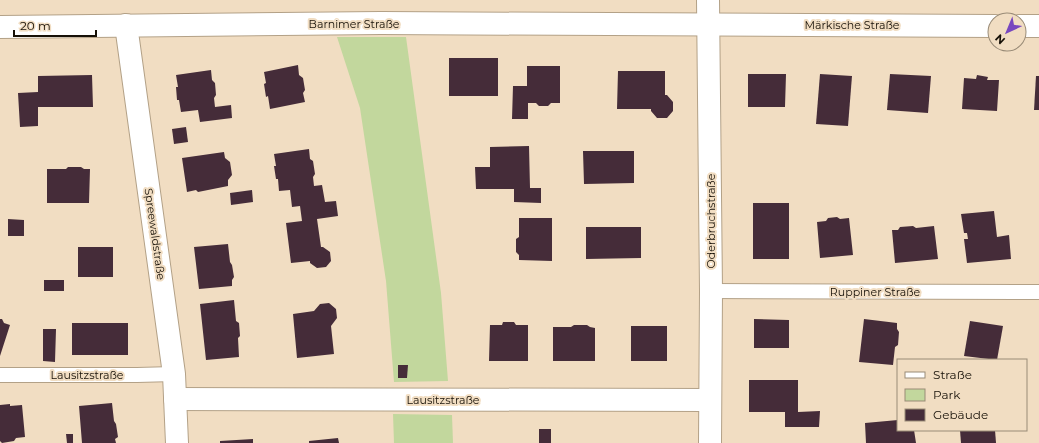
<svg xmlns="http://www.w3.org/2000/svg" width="1039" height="443" viewBox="0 0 1039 443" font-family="Montserrat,sans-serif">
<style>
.green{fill:#c2d79d}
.building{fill:#452c39}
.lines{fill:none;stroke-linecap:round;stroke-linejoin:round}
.lane-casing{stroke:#b3a187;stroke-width:16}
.street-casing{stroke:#b3a187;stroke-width:24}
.lane{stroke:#fff;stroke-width:14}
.street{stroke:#fff;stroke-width:22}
.labels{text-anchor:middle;stroke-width:4;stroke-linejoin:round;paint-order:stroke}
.street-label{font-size:11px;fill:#161007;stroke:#f1ddc2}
</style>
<rect width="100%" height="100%" fill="#f1ddc2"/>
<g class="green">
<path d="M337,37H406L441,293L448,381L394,382L386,281L360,108Z"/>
<path d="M393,414L452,415L453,443H394Z"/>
</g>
<g class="building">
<rect x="449" y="58" width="49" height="38"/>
<path d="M298,65L299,75L303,78L305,90L303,93L305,102L270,109L268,96L266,97L264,84L266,83L264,72Z"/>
<path d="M527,66H560V103H551L548,106H539L536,103H528V119H512L513,86H527Z"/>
<path d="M211,70L212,80L215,83L216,95L214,98L215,107L231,105L232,118L200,122L198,110L181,112L179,100H177L176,87H178L176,75Z"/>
<path d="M618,71H665V95H667L673,102V111L667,118H657L651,111V109H617Z"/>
<path d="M748,74H786L785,107H748Z"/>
<path d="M820,74L852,76L848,126L816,124Z"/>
<path d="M890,74L931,76L928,113L887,110Z"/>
<path d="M92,75L93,107H38V126L20,127L18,93L38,92V76Z"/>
<path d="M977,75L988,77L987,80H999L997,111L962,109L964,78L976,79Z"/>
<path d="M1036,76H1039V110H1034Z"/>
<path d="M186,127L188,142L174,144L172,129Z"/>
<path d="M529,146L530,188H541V203L514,202V189H476L475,167H490V147Z"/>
<path d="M309,149L310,159L313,161L315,174L313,177L314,186L322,185L325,202L336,201L338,216L317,219L321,247H323L330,252L331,261L326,267L317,268L310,263V261L291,263L286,223L302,221L300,206L292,207L290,190L279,191L278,179H276L274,166H276L274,154Z"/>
<path d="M583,151H634V183L584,184Z"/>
<path d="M224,152L225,158L230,162L232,175L228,180V186L198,192L196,190L187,192L182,158Z"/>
<path d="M68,167H81L84,169H90L89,203H47V169H66Z"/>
<path d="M252,190L253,202L231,205L230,193Z"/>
<rect x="753" y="203" width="36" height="56"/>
<path d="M994,211L997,237L1009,235L1011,259L967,263L964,239H968L967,233H964L961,214Z"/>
<path d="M837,217L840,219L849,218L853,255L820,258L817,222L826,221L828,218Z"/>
<path d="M519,218H552V261L519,260V255L516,252V239L519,237Z"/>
<path d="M8,219L24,220V236H8Z"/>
<path d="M913,226L916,228L934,226L938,259L895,263L892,230H898L900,227Z"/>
<path d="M586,227H641V258L586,259Z"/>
<path d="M228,244L230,262L232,265L234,277L232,280V286L199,289L194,247Z"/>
<rect x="78" y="247" width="35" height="30"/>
<rect x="44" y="280" width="20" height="11"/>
<path d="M234,300L236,321L239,323L240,336L238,338L239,357L206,360L200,304Z"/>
<path d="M329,303L336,309L337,318L331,326L334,354L297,358L293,314L314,311L320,304Z"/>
<path d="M0,319H2L4,323L10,325L0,356Z"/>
<path d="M754,319L789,320V348H754Z"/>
<path d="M864,319L897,323V329L899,332L898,345L895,347L893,365L859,362Z"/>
<path d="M970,321L1003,326L997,360L964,356Z"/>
<path d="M503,322H514L516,325H528V361H489L490,325H502Z"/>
<rect x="72" y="323" width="56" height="32"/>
<path d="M574,325H587L590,327L595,328V361H553V327H571Z"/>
<rect x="631" y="326" width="36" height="35"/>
<path d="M43,329H56L55,362L43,361Z"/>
<path d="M398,365H408L407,378H398Z"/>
<path d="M749,380H798V412L820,411L819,427H785V412H749Z"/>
<path d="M112,403L114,421L116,424L118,437L115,439L116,443H82L79,406Z"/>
<path d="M10,404V406L22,405L25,437L16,438L14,441L2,443L0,441V405Z"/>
<path d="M898,420V430H914L916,443H866L865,423Z"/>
<rect x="539" y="429" width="12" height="14"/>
<path d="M960,430H995L996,443H961Z"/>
<path d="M66,434H73V443H67Z"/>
<path d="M338,438L339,443H309V441Z"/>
<path d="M253,439V443H220V441Z"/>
</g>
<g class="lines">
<defs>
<g id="lane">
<path d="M711,291L1039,292"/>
<path d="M0,375H137L174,374"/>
</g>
<g id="street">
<path d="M708,0L711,291L710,443"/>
<path d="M126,25L174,374L177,443"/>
<path d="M1019,26H1039"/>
<path d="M0,27L381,23L995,26"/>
<path d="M175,399L710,400"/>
</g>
</defs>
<use href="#lane" class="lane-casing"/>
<use href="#street" class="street-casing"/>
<use href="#lane" class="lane"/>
<use href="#street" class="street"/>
</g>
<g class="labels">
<g class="street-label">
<text x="354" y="28">Barnimer Straße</text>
<text x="852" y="29">Märkische Straße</text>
<text transform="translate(711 221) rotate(-90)" y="4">Oderbruchstraße</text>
<text transform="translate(155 234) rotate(82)" y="4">Spreewaldstraße</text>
<text x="875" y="296">Ruppiner Straße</text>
<text x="87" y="379">Lausitzstraße</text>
<text x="443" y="404">Lausitzstraße</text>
</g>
</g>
<rect x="897" y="359" width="130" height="72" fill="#f1ddc2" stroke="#998b77"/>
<rect x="905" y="372" width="20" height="6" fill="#ffffff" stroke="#998b77"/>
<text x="933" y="379" font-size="12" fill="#161007">Straße</text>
<rect x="905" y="389" width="20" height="12" fill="#c2d79d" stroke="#998b77"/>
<text x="933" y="399" font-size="12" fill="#161007">Park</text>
<rect x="905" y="409" width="20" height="12" fill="#452c39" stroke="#998b77"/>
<text x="933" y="419" font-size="12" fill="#161007">Gebäude</text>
<g transform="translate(1007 32) rotate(224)"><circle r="19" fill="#f1ddc2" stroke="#998b77"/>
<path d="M0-3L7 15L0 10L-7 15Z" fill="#7847bf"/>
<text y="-6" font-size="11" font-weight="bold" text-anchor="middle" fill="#161007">N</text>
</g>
<path d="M14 30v6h82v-6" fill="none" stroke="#161007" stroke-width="2"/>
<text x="20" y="30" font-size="12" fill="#161007" stroke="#f1ddc2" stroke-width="3" paint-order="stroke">20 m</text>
</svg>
